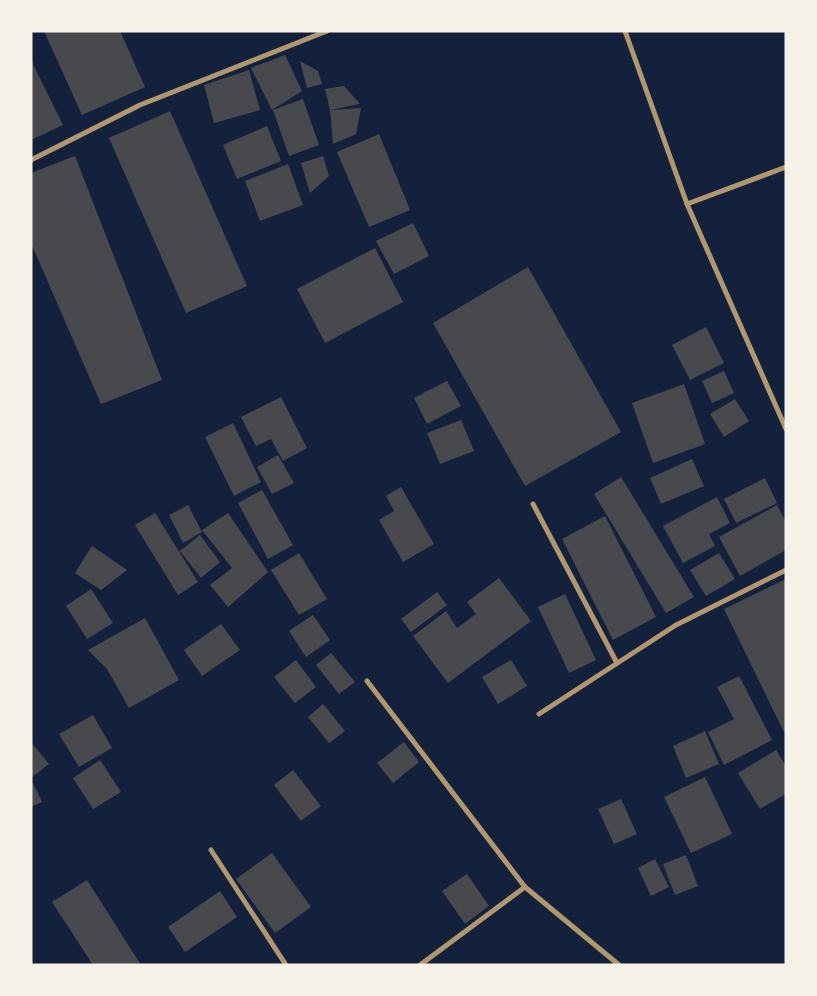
<svg xmlns="http://www.w3.org/2000/svg" width="817" height="996" viewBox="0 0 817 996" font-family="Barlow,sans-serif">
<style>
.building{fill:#48494c}
.lines{fill:none;stroke-linecap:round;stroke-linejoin:round}
.minor{stroke:#b1986c;stroke-width:5}
</style>
<rect width="100%" height="100%" fill="#14213d"/>
<g class="building">
<path d="M44,31H120L145,87L82,115Z"/>
<path d="M285,55L302,91L272,110L251,68Z"/>
<path d="M31,60L63,125L31,140Z"/>
<path d="M300,61L318,71L322,84L307,88Z"/>
<path d="M249,70L260,110L214,123L204,85Z"/>
<path d="M344,86L360,104L330,110L361,108L356,134L333,144L330,110L325,89Z"/>
<path d="M303,99L319,145L289,156L273,110Z"/>
<path d="M170,111L247,286L186,313L109,138Z"/>
<path d="M267,126L281,161L237,179L223,145Z"/>
<path d="M379,134L410,210L369,227L337,152Z"/>
<path d="M75,156L162,380L101,404L31,243V173Z"/>
<path d="M323,156L329,176L310,193L301,163Z"/>
<path d="M288,164L303,205L260,221L245,181Z"/>
<path d="M413,223L429,256L394,274L376,241Z"/>
<path d="M375,248L403,302L325,343L297,289Z"/>
<path d="M528,267L621,432L525,486L433,323Z"/>
<path d="M706,327L724,363L690,380L672,345Z"/>
<path d="M724,371L734,393L712,403L702,381Z"/>
<path d="M447,381L461,406L427,424L414,398Z"/>
<path d="M684,384L705,444L653,463L632,403Z"/>
<path d="M281,397L307,448L283,461L271,439L256,446L241,417Z"/>
<path d="M735,399L749,421L724,437L710,414Z"/>
<path d="M461,420L474,451L440,464L427,433Z"/>
<path d="M233,423L261,482L234,496L205,437Z"/>
<path d="M278,455L294,483L272,494L257,467Z"/>
<path d="M692,459L704,486L661,504L650,478Z"/>
<path d="M621,477L694,597L666,613L594,494Z"/>
<path d="M765,478L777,503L736,523L724,499Z"/>
<path d="M401,487L434,544L403,562L379,520L394,511L386,496Z"/>
<path d="M262,490L293,545L268,559L238,503Z"/>
<path d="M717,497L730,523L709,534L715,546L683,563L663,526Z"/>
<path d="M188,505L202,532L183,543L169,515Z"/>
<path d="M777,505L786,522V550L740,576L719,537Z"/>
<path d="M155,513L198,582L178,595L135,525Z"/>
<path d="M228,513L268,572L228,607L210,585L232,568L202,530Z"/>
<path d="M605,516L656,617L613,640L562,539Z"/>
<path d="M200,535L220,562L201,578L180,551Z"/>
<path d="M92,546L127,570L101,590L75,573Z"/>
<path d="M299,553L327,599L299,615L271,570Z"/>
<path d="M719,553L735,579L706,596L690,570Z"/>
<path d="M499,578L531,621L448,683L413,636L446,611L457,628L476,614L467,602Z"/>
<path d="M786,579V731L784,732L724,609Z"/>
<path d="M91,589L113,623L87,639L66,606Z"/>
<path d="M437,592L447,605L411,632L401,619Z"/>
<path d="M565,594L596,660L569,673L538,607Z"/>
<path d="M313,615L330,640L306,657L289,631Z"/>
<path d="M145,618L179,680L129,708L107,669L88,650Z"/>
<path d="M221,624L240,650L202,676L184,650Z"/>
<path d="M331,653L355,682L339,694L316,665Z"/>
<path d="M296,660L316,687L295,703L274,677Z"/>
<path d="M511,660L527,686L498,704L482,677Z"/>
<path d="M739,676L772,740L724,765L708,732L734,719L717,687Z"/>
<path d="M323,704L345,731L329,743L308,717Z"/>
<path d="M93,715L112,748L79,767L59,734Z"/>
<path d="M705,731L719,764L686,778L673,746Z"/>
<path d="M31,742L49,764L31,778Z"/>
<path d="M404,742L419,762L393,783L377,763Z"/>
<path d="M776,750L786,766V794L760,809L738,773Z"/>
<path d="M100,760L121,792L93,809L73,778Z"/>
<path d="M293,770L321,806L301,821L274,785Z"/>
<path d="M705,777L732,834L691,853L664,797Z"/>
<path d="M33,783L42,802L31,807V784Z"/>
<path d="M621,799L637,834L614,844L598,809Z"/>
<path d="M272,853L311,907L275,933L236,879Z"/>
<path d="M686,855L698,886L675,895L663,864Z"/>
<path d="M655,859L669,887L651,896L638,868Z"/>
<path d="M467,874L489,906L465,924L442,891Z"/>
<path d="M87,880L141,965H93L52,902Z"/>
<path d="M220,891L237,917L185,952L168,927Z"/>
</g>
<g class="lines">
<g class="minor">
<path d="M625,31L687,204L786,429"/>
<path d="M31,160L140,105L327,31"/>
<path d="M687,204L786,167"/>
<path d="M533,504L617,663"/>
<path d="M367,681L525,887L619,965"/>
<path d="M539,714L676,625L786,570"/>
<path d="M211,850L286,965"/>
<path d="M420,965L525,887"/>
</g>
</g>
<rect width="817" height="996" fill="none" stroke="#f6f1e7" stroke-width="65"/>
</svg>
